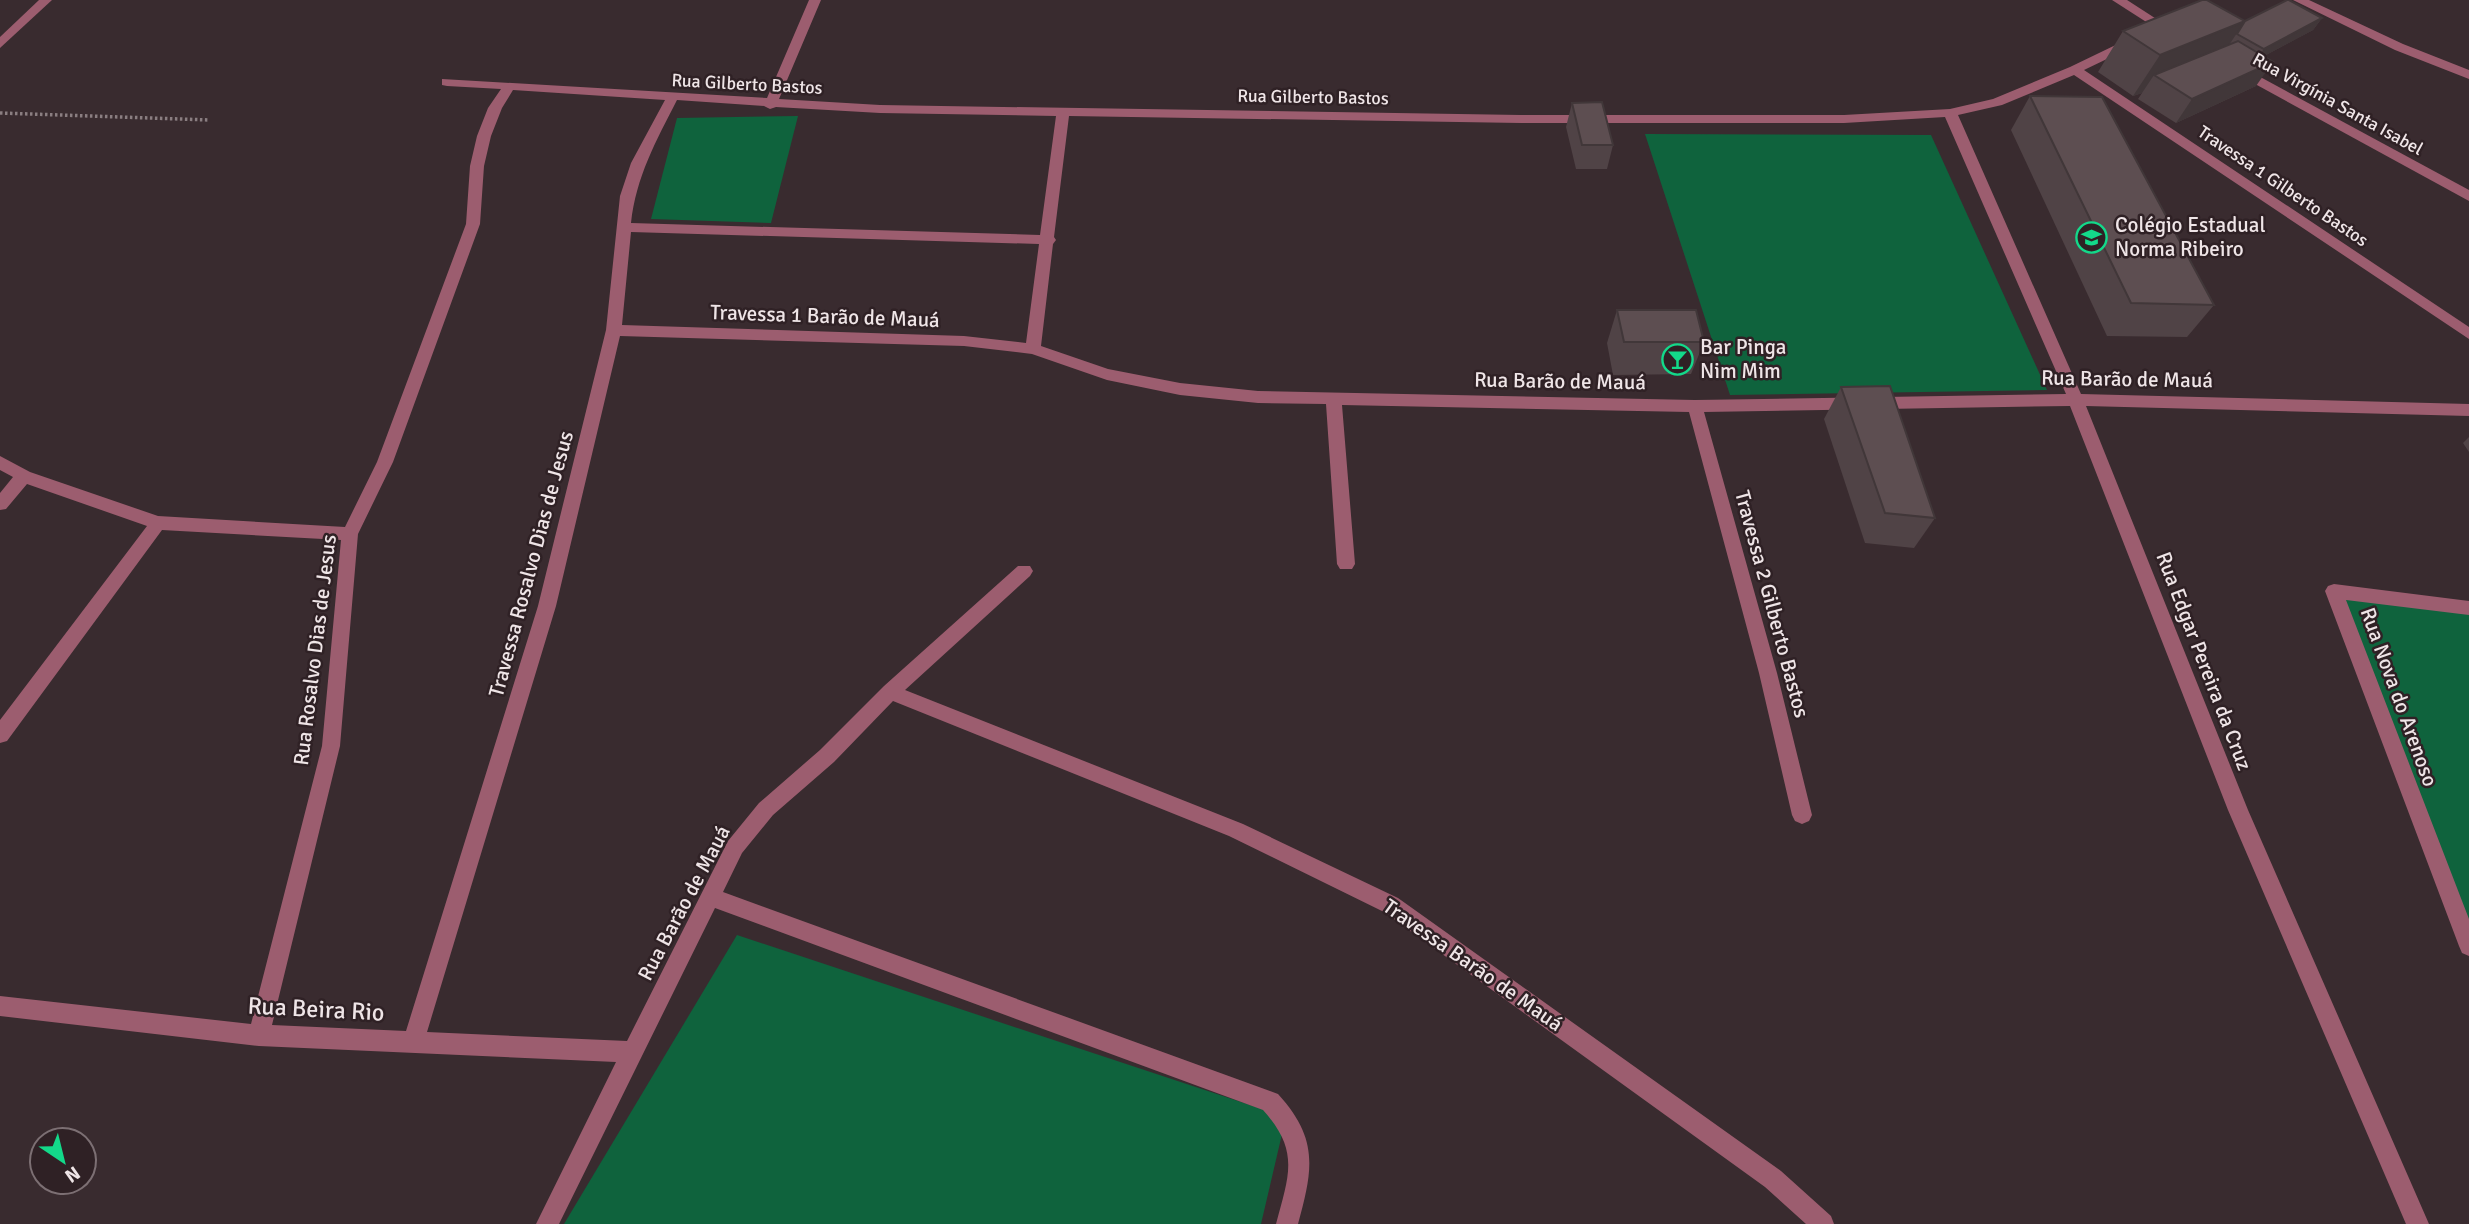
<svg xmlns="http://www.w3.org/2000/svg" width="2469" height="1224" viewBox="0 0 2469 1224" font-family="Signika,sans-serif">
<style>
.green{fill:#0f633d}
.lines{fill:none;stroke-linecap:round;stroke-linejoin:round}
.path{stroke:#8a7e81;stroke-width:3.5;stroke-dasharray:2.5 2.5;stroke-linecap:butt}
.minor{fill:#9c5d6f;fill-rule:evenodd}
.wall{fill:#504346}
.shaded-wall{fill:#413739}
.building{fill:#5d4e51;stroke:#413739;stroke-width:2}
.labels{text-anchor:middle;stroke-width:5;stroke-linejoin:round;paint-order:stroke}
.far-street-label{font-size:18px;fill:#efe5e7;stroke:#2f2125}
.poi-label{font-size:21px;fill:#efe5e7;stroke:#2f2125;text-anchor:start}
.street-label{font-size:21px;fill:#efe5e7;stroke:#2f2125}
.near-street-label{font-size:24px;fill:#efe5e7;stroke:#2f2125}
</style>
<rect width="100%" height="100%" fill="#392b2f"/>
<g class="green">
<path d="M798,116L771,223L651,219L677,118Z"/>
<path d="M1645,134L1931,135L2047,390L1730,395Z"/>
<path d="M2334,591L2469,605V945Z"/>
<path d="M737,935L1286,1117L1261,1224H564Z"/>
</g>
<g class="lines">
<path class="path" d="M0,113L209,120"/>
<g class="minor">
<path d="M39,0H52L0,48V37Z"/>
<path d="M809,0H821L779,99L880,105L1521,115H1844L1950,109L1993,99L2070,67L2126,40H2134V46L2084,70L2469,327V339L2074,75L2002,105L1958,115L2081,394L2469,404V416L2086,406L2248,810L2429,1224H2406L2228,810L2070,406L1704,412L1777,673L1812,815L1809,821L1802,824L1795,821L1792,815L1759,673L1689,412L1342,405L1355,564L1352,569H1340L1337,564L1326,404L1258,403L1180,395L1107,380L1032,354L964,346L620,336L556,606L427,1032L627,1041L728,841L759,803L820,750L884,686L1018,566H1030L1033,571L1030,576L905,690L1243,824L1398,898L1781,1171L1831,1216L1834,1224H1806L1765,1187L1384,912L1229,836L893,701L834,762L773,815L742,853L723,892L1278,1094C1319,1139 1313,1169 1298,1224H1276C1289,1175 1300,1151 1263,1110L715,908L559,1224H536L616,1062L259,1046L0,1016V996L251,1024L322,746L341,540L162,530L7,741L0,743V720L147,526L27,484L6,509L0,510V493L13,477L0,470V456L30,472L158,516L345,527L377,462L466,224L470,166L477,136L488,108L501,89L447,86L442,85V79L767,98ZM513,90L665,100L631,163L620,196L606,330L538,606L406,1031L272,1025L340,746L358,534L393,462L480,224L484,166L491,136L502,108ZM677,100L764,106L770,109L776,107L880,113L1056,116L1040,235L631,223C636,177 656,141 677,100ZM1069,116L1521,123H1844L1945,117L2066,394L1695,400L1258,391L1180,383L1108,369L1041,346L1053,244L1056,240L1054,237ZM631,232L1039,244L1026,343L964,336L622,325Z"/>
<path d="M2112,0H2127L2175,31L2165,34Z"/>
<path d="M2293,0H2309L2403,44L2469,70V79L2395,50Z"/>
<path d="M2240,66L2469,190V201L2235,73V67Z"/>
<path d="M2334,584L2469,601V615L2346,600L2469,919V956L2462,953L2459,946L2325,591L2328,586Z"/>
</g>
</g>
<g class="wall">
<path d="M2322,18L2313,30L2264,56L2256,86L2176,123L2138,99L2142,93L2133,96L2098,72L2123,31L2245,21Z"/>
<path d="M2030,96L2214,305L2187,337L2107,336L2011,130Z"/>
<path d="M1572,103L1613,145L1607,169H1576L1566,127Z"/>
<path d="M1617,310L1704,342L1691,374L1613,375L1607,343Z"/>
<path d="M1841,387L1935,518L1914,548L1865,543L1824,419Z"/>
<path d="M2469,437V452L2463,443Z"/>
</g>
<g class="shaded-wall">
<path d="M2322,18L2313,30L2255,61L2264,49Z"/>
<path d="M2245,21L2217,63L2154,75L2142,93L2133,96L2160,55Z"/>
<path d="M2273,62L2256,86L2176,123L2192,99Z"/>
</g>
<g class="building">
<path d="M2202,0H2207L2245,21L2160,55L2123,31Z"/>
<path d="M2287,0H2289L2322,18L2264,49L2237,34L2245,21L2243,22Z"/>
<path d="M2238,41L2273,62L2192,99L2154,75Z"/>
<path d="M2030,96L2102,97L2214,305L2131,303Z"/>
<path d="M1602,102L1613,145H1582L1572,103Z"/>
<path d="M1617,310H1696L1704,342H1624Z"/>
<path d="M1890,386L1935,518L1885,513L1841,387Z"/>
</g>
<defs>
<symbol id="school-ring" viewBox="-11 -11 22 22"><circle r="9.5" fill="#2f2125" stroke="#13d98a" stroke-width="1.5"/><path d="M0-5L7-2L0 1L-7-2ZM-4 1L0 2.5L4 1V4Q0 6-4 4Z" fill="#13d98a"/></symbol>
<symbol id="bar-ring" viewBox="-11 -11 22 22"><circle r="9.5" fill="#2f2125" stroke="#13d98a" stroke-width="1.5"/><path d="M-6-5H6L.8 .8V4.5H3.5V6h-7V4.5H-.8V.8Z" fill="#13d98a"/></symbol>
</defs>
<g fill-rule="evenodd">
<use href="#school-ring" x="2074" y="220" width="35" height="35"/>
<use href="#bar-ring" x="1660" y="342" width="35" height="35"/>
</g>
<g class="labels">
<g class="far-street-label">
<text transform="translate(747 84) rotate(3)" y="6">Rua Gilberto Bastos</text>
<text transform="translate(1313 97) rotate(1)" y="6">Rua Gilberto Bastos</text>
<text transform="translate(2338 104) rotate(29)" y="6">Rua Virgínia Santa Isabel</text>
<text transform="translate(2283 186) rotate(34)" y="6">Travessa 1 Gilberto Bastos</text>
</g>
<g class="poi-label">
<text x="2115" y="232">Colégio Estadual<tspan x="2115" dy="24">Norma Ribeiro</tspan></text>
<text x="1700" y="354">Bar Pinga<tspan x="1700" dy="24">Nim Mim</tspan></text>
</g>
<g class="street-label">
<text transform="translate(825 316) rotate(2)" y="7">Travessa 1 Barão de Mauá</text>
<text transform="translate(2127 379) rotate(1)" y="7">Rua Barão de Mauá</text>
<text transform="translate(1560 381) rotate(1)" y="7">Rua Barão de Mauá</text>
<text transform="translate(531 564) rotate(-75)" y="7">Travessa Rosalvo Dias de Jesus</text>
<text transform="translate(1772 604) rotate(75)" y="7">Travessa 2 Gilberto Bastos</text>
<text transform="translate(315 650) rotate(-83)" y="7">Rua Rosalvo Dias de Jesus</text>
<text transform="translate(2204 661) rotate(69)" y="7">Rua Edgar Pereira da Cruz</text>
<text transform="translate(2399 697) rotate(70)" y="7">Rua Nova do Arenoso</text>
<text transform="translate(684 903) rotate(-62)" y="7">Rua Barão de Mauá</text>
<text transform="translate(1473 965) rotate(35)" y="7">Travessa Barão de Mauá</text>
</g>
<g class="near-street-label">
<text transform="translate(316 1009) rotate(3)" y="8">Rua Beira Rio</text>
</g>
</g>
<g transform="translate(63 1161) rotate(145)"><circle r="33" fill="#2f2125" stroke="#7c6f73" stroke-width="2"/>
<path d="M0-5L12 26L0 18L-12 26Z" fill="#13d98a"/>
<text y="-10" font-size="19" font-weight="bold" text-anchor="middle" fill="#efe5e7">N</text>
</g>
</svg>
